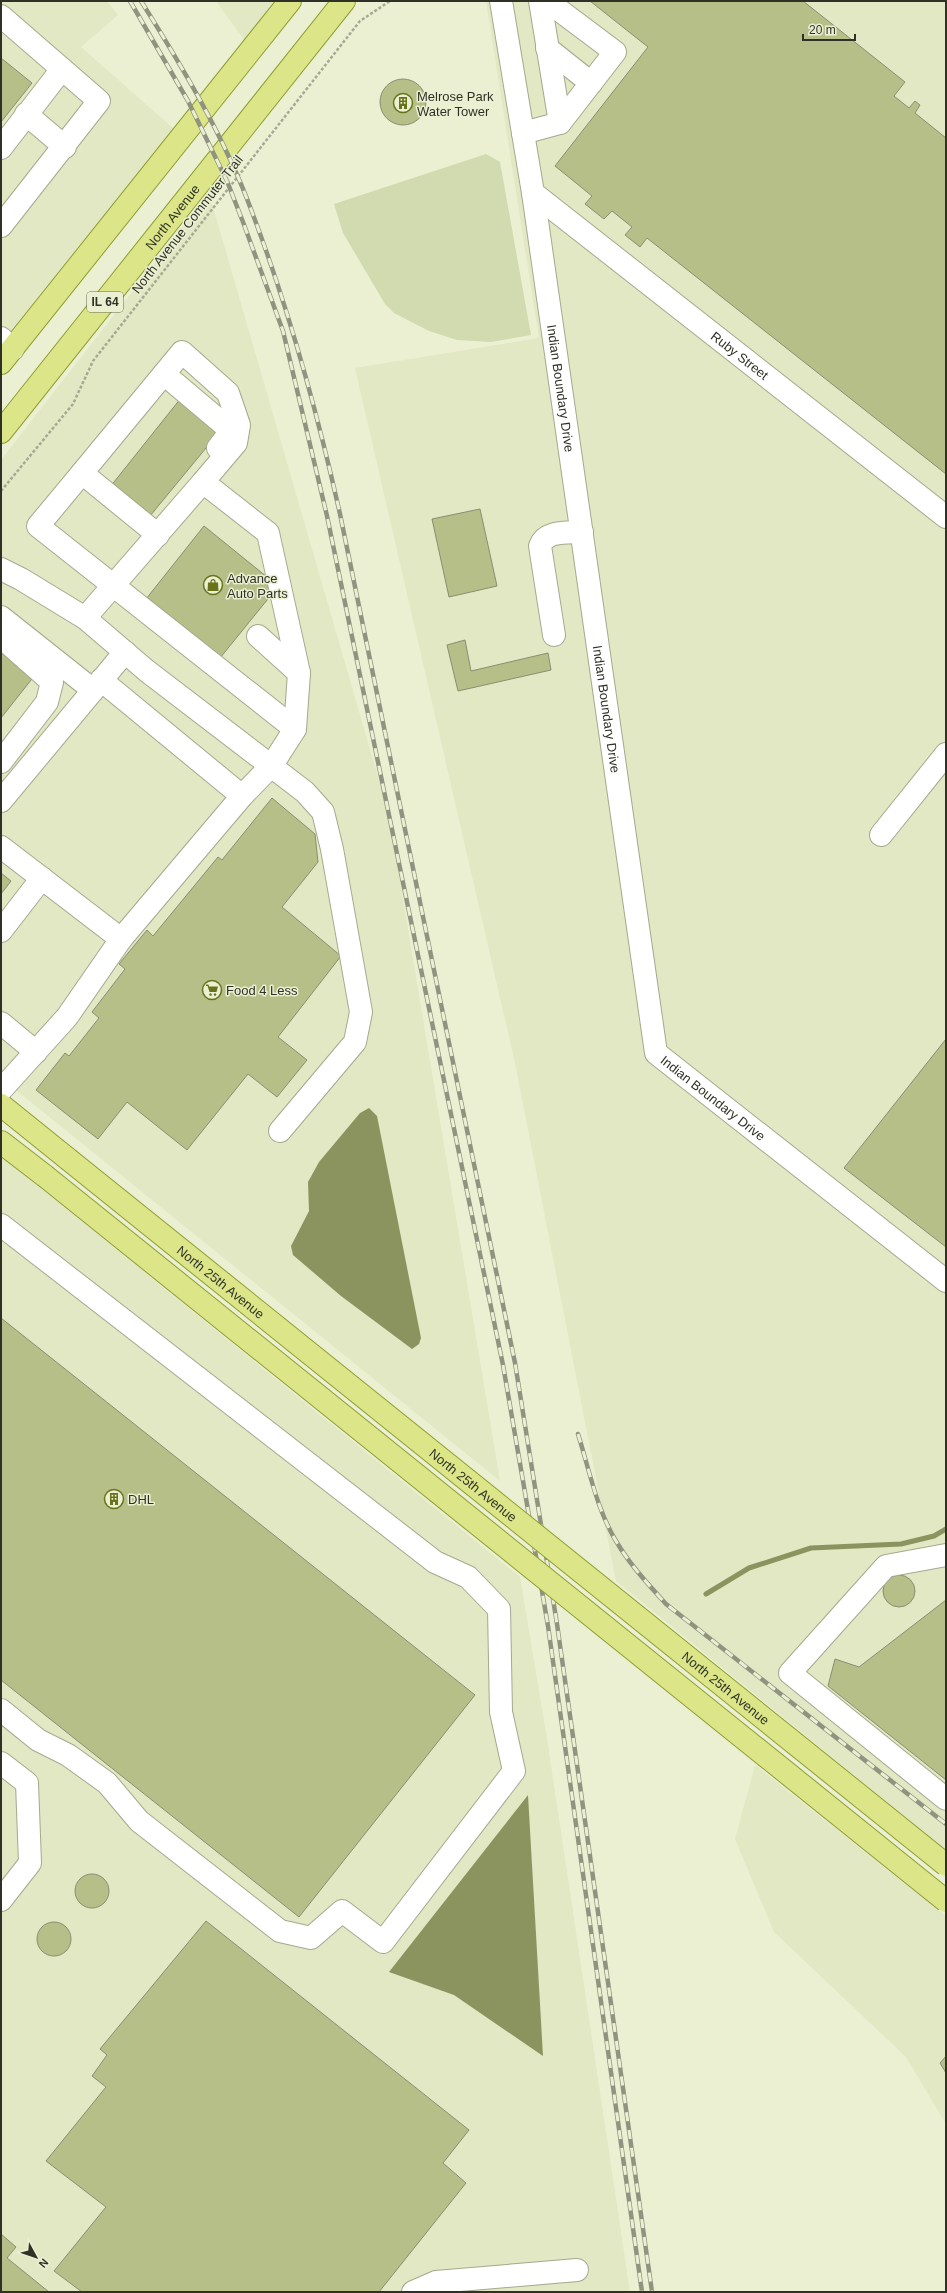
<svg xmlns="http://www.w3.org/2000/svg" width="947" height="2293" viewBox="0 0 947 2293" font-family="Helvetica,sans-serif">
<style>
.built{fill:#e1e8c3}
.green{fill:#d2daaf}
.water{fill:#8b945e}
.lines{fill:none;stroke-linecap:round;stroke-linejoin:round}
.stream{stroke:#8b945e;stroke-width:5}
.building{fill:#b6bf87;stroke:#898e73}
.minor-casing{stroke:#a4a98e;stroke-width:24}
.major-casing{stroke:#909c32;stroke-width:24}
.path{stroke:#a5a993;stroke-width:2.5;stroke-dasharray:3 2;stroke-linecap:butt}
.minor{stroke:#fff;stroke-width:22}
.major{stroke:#dce688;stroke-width:22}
.rail-casing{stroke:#90937f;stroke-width:4.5}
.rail{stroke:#ebf0d3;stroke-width:3;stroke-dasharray:9;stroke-linecap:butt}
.major-bridge-casing{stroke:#909c32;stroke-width:24;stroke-linecap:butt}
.major-bridge{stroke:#dce688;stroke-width:22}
.labels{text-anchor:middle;stroke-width:3;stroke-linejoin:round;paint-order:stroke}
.shield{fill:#ebf0d3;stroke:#676a5a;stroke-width:1}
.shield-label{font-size:12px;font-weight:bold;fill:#2f3126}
.poi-label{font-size:13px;fill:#2f3126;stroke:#ebf0d3;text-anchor:start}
.street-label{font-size:13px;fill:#2f3126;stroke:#ebf0d3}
</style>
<rect width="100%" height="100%" fill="#ebf0d3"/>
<g class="built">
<path d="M1,1H107L118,15L81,47L174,129L1,346Z"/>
<path d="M216,1H277L245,41Z"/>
<path d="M486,1H946V1850L616,1581L515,1063L355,368L539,338Z"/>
<path d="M209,193L389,815L500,1481L1,1078V460Z"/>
<path d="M1,1156L520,1577L548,1745L630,2292H1Z"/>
<path d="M755,1765L946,1916V2124L906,2057L774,1932L735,1839Z"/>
</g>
<path class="green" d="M486,154L500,162L531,335L491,342L457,340L429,331L394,313L385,304L343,233L334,204Z"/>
<g class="water">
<path d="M369,1108L377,1116L421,1338L419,1344L412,1349L341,1296L293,1255L291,1246L309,1211L308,1182L319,1162L360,1113Z"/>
<path d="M528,1795L543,2056L454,1995L389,1972Z"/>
</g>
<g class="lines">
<path class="stream" d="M706,1594L749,1568L811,1548L901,1544L934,1536L946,1529"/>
</g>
<g class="building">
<path d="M590,1H803L905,82L894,96L909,108L915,101L920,105L915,113L946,138V474L647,238L640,247L625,235L632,227L612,211L604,219L585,204L592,196L555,166L648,47Z"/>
<path d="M1,58L32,83L1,122Z"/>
<circle cx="403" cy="102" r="23"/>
<path d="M181,398L220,431L150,516L110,487Z"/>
<path d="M480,509L497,586L449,597L432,519Z"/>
<path d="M204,526L267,577L272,594L220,658L146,599Z"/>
<path d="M465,640L471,671L548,653L551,670L458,691L447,645Z"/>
<path d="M1,648L35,675L1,718Z"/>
<path d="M272,798L315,834L318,862L282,907L341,956L278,1037L307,1060L277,1097L248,1074L187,1150L127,1102L98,1139L36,1090L65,1053L69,1056L99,1018L92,1012L125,969L119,964L147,930L153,936L218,857L222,860Z"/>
<path d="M1,873L11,881L1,894Z"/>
<path d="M946,1039V1247L844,1168Z"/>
<path d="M1,1318L475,1695L299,1917L1,1680Z"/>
<circle cx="899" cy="1591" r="16"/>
<path d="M946,1600V1780L828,1686L835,1659L859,1667Z"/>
<circle cx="92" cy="1891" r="17"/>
<path d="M206,1921L469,2130L443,2163L466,2183L379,2292H82L54,2271L106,2207L46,2161L106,2087L92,2076L107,2055L100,2049Z"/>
<circle cx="54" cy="1939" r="17"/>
<path d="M946,2056V2073L940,2063Z"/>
<path d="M1,2234L16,2247L7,2258L49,2292H1Z"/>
</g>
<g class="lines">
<defs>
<g id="minor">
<path id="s1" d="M501,1L533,193L656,1053L946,1281"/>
<path d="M540,1L560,123"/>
<path d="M1,16L99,101L1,226"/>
<path d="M547,48L591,83"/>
<path d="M26,114L65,147"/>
<path d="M523,133L560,123L615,52L547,1"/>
<path d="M1,148L62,69"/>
<path id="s2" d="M533,193L946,517"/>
<path d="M1,338L13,349"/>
<path d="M164,374L228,428V435L218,448"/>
<path d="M82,473L182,352L228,393L239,425L236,443L203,482"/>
<path d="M158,535L82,473L38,526L295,729"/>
<path d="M1,569L21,579L85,618L147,671L305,792L323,812L332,849L361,1012L355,1042L280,1131"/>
<path d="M1,617L93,690"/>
<path d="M554,635L540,546C546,530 567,533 582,532"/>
<path d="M258,636L299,673"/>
<path d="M1,637L52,682L47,702L1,762"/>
<path d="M101,680L242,796"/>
<path d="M1,801L125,652"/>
<path d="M881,835L946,754"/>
<path d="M1,847L121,939"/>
<path d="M1,931L42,878"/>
<path d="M1,1023L36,1052"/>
<path d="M1,1090L67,1017L121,939L242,796L272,765L295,729L299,673L268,533L203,482L85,618"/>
<path d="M1,1225L435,1562L468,1577L499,1609L501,1712L514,1771L383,1942L342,1911L311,1938L280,1931L139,1821L107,1783L68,1755L38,1740L1,1710"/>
<path d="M946,1555L886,1566L790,1673L946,1799"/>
<path d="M1,1763L27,1783L30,1863L1,1900"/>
<path d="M413,2292L436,2282L577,2270"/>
</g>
<g id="major">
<path d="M1,363L290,1"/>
<path id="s3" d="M1,432L344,1"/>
<path d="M1,1105L68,1159"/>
<path d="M1,1142L45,1176"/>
</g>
</defs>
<use href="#minor" class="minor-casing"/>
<use href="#major" class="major-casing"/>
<path class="path" d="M1,491L73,404L93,361L360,21L390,1"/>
<use href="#minor" class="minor"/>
<use href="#major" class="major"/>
<defs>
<g id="rail">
<path d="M130,1L188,101L227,181L243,222L283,331L327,516L503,1365L548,1626L642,2292"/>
<path d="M141,1C183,68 225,138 252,212C289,310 317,411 340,514L515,1363L557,1624L652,2292"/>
<path d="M578,1434C589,1469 597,1510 616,1541C630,1565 648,1584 666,1604L946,1824"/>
</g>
</defs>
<use href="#rail" class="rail-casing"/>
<use href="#rail" class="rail"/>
<defs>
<g id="major-bridge">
<path id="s4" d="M68,1159L946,1865"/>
<path d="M45,1176L946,1901"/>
</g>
</defs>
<use href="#major-bridge" class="major-bridge-casing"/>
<use href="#major-bridge" class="major-bridge"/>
</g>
<defs>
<symbol id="building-ring" viewBox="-11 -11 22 22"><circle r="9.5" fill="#ebf0d3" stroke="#68731c" stroke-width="1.5"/><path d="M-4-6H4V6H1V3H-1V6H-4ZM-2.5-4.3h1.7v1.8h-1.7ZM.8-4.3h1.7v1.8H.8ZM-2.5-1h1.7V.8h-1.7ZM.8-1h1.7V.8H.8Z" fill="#68731c"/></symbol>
<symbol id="shop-ring" viewBox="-11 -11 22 22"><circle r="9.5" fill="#ebf0d3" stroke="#68731c" stroke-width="1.5"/><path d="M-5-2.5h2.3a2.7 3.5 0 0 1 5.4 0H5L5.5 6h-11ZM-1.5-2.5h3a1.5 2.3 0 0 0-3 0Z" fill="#68731c"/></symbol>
<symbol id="supermarket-ring" viewBox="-11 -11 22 22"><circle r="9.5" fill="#ebf0d3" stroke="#68731c" stroke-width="1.5"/><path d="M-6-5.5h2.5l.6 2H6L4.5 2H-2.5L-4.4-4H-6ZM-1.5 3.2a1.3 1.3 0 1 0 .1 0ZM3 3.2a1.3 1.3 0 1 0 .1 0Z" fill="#68731c"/></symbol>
</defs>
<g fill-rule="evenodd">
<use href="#building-ring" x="392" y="92" width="22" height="22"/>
<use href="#shop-ring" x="202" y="574" width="22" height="22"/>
<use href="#supermarket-ring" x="201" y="979" width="22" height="22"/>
<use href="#building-ring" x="103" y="1488" width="22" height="22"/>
</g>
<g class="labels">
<rect class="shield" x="87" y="292" width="36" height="20" rx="3"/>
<g class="shield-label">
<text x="105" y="306">IL 64</text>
</g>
<g class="poi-label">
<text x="417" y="101">Melrose Park<tspan x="417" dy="15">Water Tower</tspan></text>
<text x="227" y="583">Advance<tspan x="227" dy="15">Auto Parts</tspan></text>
<text x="226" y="995">Food 4 Less</text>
<text x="128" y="1504">DHL</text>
</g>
<g class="street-label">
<text dy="5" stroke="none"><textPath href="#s3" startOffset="275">North Avenue</textPath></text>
<text transform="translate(187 224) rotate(-52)" y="5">North Avenue Commuter Trail</text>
<text dy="5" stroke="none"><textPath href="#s2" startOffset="263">Ruby Street</textPath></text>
<text dy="5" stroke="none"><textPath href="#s1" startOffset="392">Indian Boundary Drive</textPath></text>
<text dy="5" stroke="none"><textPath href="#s1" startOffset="716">Indian Boundary Drive</textPath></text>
<text dy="5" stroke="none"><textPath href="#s1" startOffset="1136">Indian Boundary Drive</textPath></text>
<text dy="5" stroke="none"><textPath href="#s4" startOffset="196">North 25th Avenue</textPath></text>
<text dy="5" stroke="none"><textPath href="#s4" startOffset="520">North 25th Avenue</textPath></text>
<text dy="5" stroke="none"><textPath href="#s4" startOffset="844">North 25th Avenue</textPath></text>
</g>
</g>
<rect width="947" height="2293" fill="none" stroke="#2f3126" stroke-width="4"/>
<g transform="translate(36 2257) rotate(130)" stroke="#ebf0d3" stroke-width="3" paint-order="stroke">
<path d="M0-3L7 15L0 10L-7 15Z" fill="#2f3126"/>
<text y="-6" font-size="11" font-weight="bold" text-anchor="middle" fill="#2f3126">N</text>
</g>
<path d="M803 34v6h52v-6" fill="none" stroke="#2f3126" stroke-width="2"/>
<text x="809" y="34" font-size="12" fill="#2f3126" stroke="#ebf0d3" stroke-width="3" paint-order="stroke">20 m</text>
</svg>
